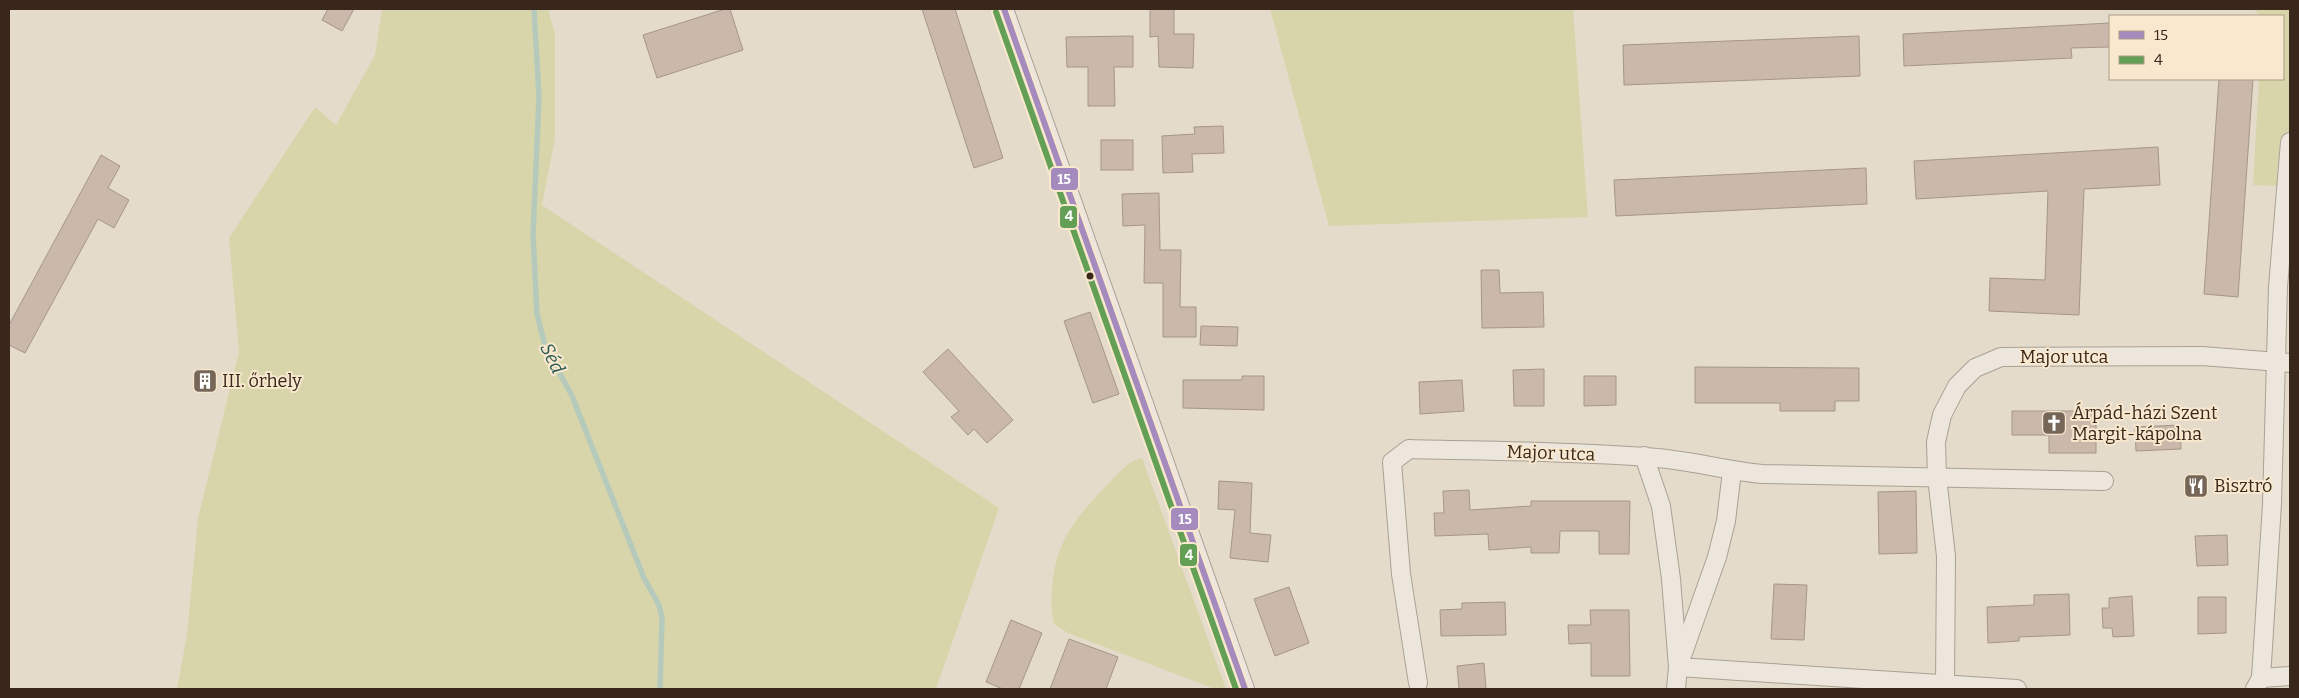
<svg xmlns="http://www.w3.org/2000/svg" width="2299" height="698" viewBox="0 0 2299 698" font-family="Bitter,serif">
<style>
.green{fill:#d8d5ab}
.lines{fill:none;stroke-linecap:round;stroke-linejoin:round}
.stream{stroke:#b6cabc;stroke-width:5.5}
.building{fill:#cab8aa;stroke:#a59689}
.street-casing{stroke:#aaa094;stroke-width:20}
.street{stroke:#ece6dc;stroke-width:18}
.bus-1-casing{stroke:#f8e8ce;stroke-width:10}
.bus-2-casing{stroke:#f8e8ce;stroke-width:10}
.bus-1{stroke:#a48abd;stroke-width:6}
.bus-2{stroke:#649f56;stroke-width:6}
.bus-dot{fill:#39271b;stroke:#f8e8ce;stroke-width:2}
.labels{text-anchor:middle;stroke-width:4;stroke-linejoin:round;paint-order:stroke}
.street-label{font-size:18px;fill:#39271b;stroke:#f8e8ce}
.poi-label{font-size:18px;fill:#39271b;stroke:#f8e8ce;text-anchor:start}
.water-label{font-size:19px;font-style:italic;fill:#295a53;stroke:#f8e8ce}
.line-badge{stroke:#f8e8ce;stroke-width:2}
.badge-label{font-size:14px;text-anchor:middle;font-weight:bold;fill:#fff}
</style>
<rect width="100%" height="100%" fill="#e5dbca"/>
<g class="green">
<path d="M382,9H548L555,34V138L542,205L999,508L936,689H177L187,634L198,518L239,352L229,238L315,107L336,125L375,55Z"/>
<path d="M1270,9H1573L1588,217L1329,226Z"/>
<path d="M2253,9H2290V186L2253,185L2259,79H2283V16H2261Z"/>
<path d="M1142,458L1226,689H1215L1068,633L1054,624C1051,613 1051,602 1052,590C1055,541 1075,519 1107,485C1118,474 1127,461 1142,458Z"/>
</g>
<g class="lines">
<path class="stream" d="M534,9L539,97L533,235L537,314L545,346L572,396L644,578L659,605L662,618L660,689"/>
</g>
<g class="building">
<path d="M328,9H354L342,31L322,20Z"/>
<path d="M725,9H730L743,50L657,78L643,35Z"/>
<path d="M922,9H955L1003,158L974,168Z"/>
<path d="M1150,9H1174V34H1194L1193,68L1159,67L1158,36L1150,37Z"/>
<path d="M2110,23V47L2071,48L2072,58L1904,66L1903,34Z"/>
<path d="M1133,36V67H1114L1115,106H1088V67H1067L1066,37Z"/>
<path d="M1859,36L1860,76L1624,85L1623,45Z"/>
<path d="M2219,79H2253L2238,297L2204,294Z"/>
<path d="M1223,126L1224,153L1192,154L1193,172L1163,173L1162,136L1195,134L1194,127Z"/>
<rect x="1101" y="140" width="32" height="30"/>
<path d="M2158,147L2160,185L2084,189L2079,315L1989,311L1990,278L2045,280L2048,191L1916,199L1914,161Z"/>
<path d="M101,155L120,166L108,188L129,200L114,228L98,219L25,353L9,345V325Z"/>
<path d="M1866,168L1867,204L1616,216L1614,180Z"/>
<path d="M1159,193L1160,250H1181L1180,307H1196V337H1163V283H1144L1145,225L1123,226L1122,194Z"/>
<path d="M1481,270H1499L1500,293L1543,292L1544,327L1482,328Z"/>
<path d="M1090,312L1119,394L1093,403L1064,321Z"/>
<path d="M1201,326L1238,327L1237,346L1200,345Z"/>
<path d="M948,349L1013,420L987,443L974,429L968,435L951,417L959,411L923,372Z"/>
<path d="M1695,367L1859,368V401H1835V411H1780V403H1695Z"/>
<path d="M1544,369V406H1514L1513,370Z"/>
<path d="M1242,376H1264V410L1183,408V380H1242Z"/>
<path d="M1584,376H1616V405L1584,406Z"/>
<path d="M1462,380L1464,411L1420,414L1419,382Z"/>
<path d="M2012,411H2096V453H2049V435H2012Z"/>
<path d="M2180,425L2181,449L2136,451L2135,427Z"/>
<path d="M1219,481L1252,483L1250,533L1271,535L1268,562L1230,558L1235,510L1218,509Z"/>
<path d="M1469,490L1470,510L1531,506V501H1630L1629,554H1599V531H1560L1559,553H1531V547L1489,550L1488,534L1435,536L1434,513H1444L1443,491Z"/>
<path d="M1916,491L1917,553L1879,554L1878,492Z"/>
<path d="M2227,535L2228,565L2197,566L2195,536Z"/>
<path d="M1774,584L1807,585L1804,640L1771,639Z"/>
<path d="M1289,587L1309,643L1275,656L1254,599Z"/>
<path d="M2069,594L2070,635L2019,637V641L1988,643L1987,607L2034,605V595Z"/>
<path d="M2132,596L2134,636L2113,637L2112,628H2103L2102,608H2109V598Z"/>
<path d="M2198,597H2226V633L2198,634Z"/>
<path d="M1505,602L1506,635L1441,636L1440,610L1462,609V603Z"/>
<path d="M1590,610H1629L1630,676H1591V643L1569,644L1568,625H1591Z"/>
<path d="M1011,620L1042,633L1019,689H1003L986,682Z"/>
<path d="M1069,639L1118,657L1106,689H1050Z"/>
<path d="M1484,663L1486,689H1459L1457,666Z"/>
</g>
<g class="lines">
<defs>
<g id="street">
<path d="M1004,9L1245,689"/>
<path d="M1644,456L1661,506L1671,579L1678,667L1676,689"/>
<path d="M1732,471L1726,521L1717,557L1678,667L2017,689"/>
<path d="M2261,678L2290,676"/>
<path d="M1418,683L1401,574L1392,462L1409,449C1487,451 1567,451 1645,457C1686,459 1722,470 1762,474L2104,481"/>
<path d="M1945,685L1946,556L1937,477L1936,442L1942,415L1957,386L1975,368L2001,357L2202,356L2290,363"/>
<path d="M2255,689L2261,678L2272,504L2278,287L2290,142"/>
</g>
</defs>
<use href="#street" class="street-casing"/>
<use href="#street" class="street"/>
<defs>
<path id="bus-1" d="M1004,9L1245,689"/>
<path id="bus-2" d="M996,12L1236,689"/>
</defs>
<use href="#bus-1" class="bus-1-casing"/>
<use href="#bus-2" class="bus-2-casing"/>
<use href="#bus-1" class="bus-1"/>
<use href="#bus-2" class="bus-2"/>
</g>
<defs>
<symbol id="building-square" viewBox="-11 -11 22 22"><rect x="-9" y="-9" width="18" height="18" rx="4" fill="#756658" stroke="#f8e8ce"/><path d="M-4-6H4V6H1V3H-1V6H-4ZM-2.5-4.3h1.7v1.8h-1.7ZM.8-4.3h1.7v1.8H.8ZM-2.5-1h1.7V.8h-1.7ZM.8-1h1.7V.8H.8Z" fill="#fff"/></symbol>
<symbol id="church-square" viewBox="-11 -11 22 22"><rect x="-9" y="-9" width="18" height="18" rx="4" fill="#756658" stroke="#f8e8ce"/><path d="M-1.2-6h2.4v3.5h3.3v2.4h-3.3V6h-2.4V-.1h-3.3v-2.4h3.3Z" fill="#fff"/></symbol>
<symbol id="restaurant-square" viewBox="-11 -11 22 22"><rect x="-9" y="-9" width="18" height="18" rx="4" fill="#756658" stroke="#f8e8ce"/><path d="M-5-6h1v4h1v-4h1v4h1v-4h1v5L-1.5 .5V6h-2V.5L-5-1ZM5-6V6H3V1.5H1.5Q1.5-4 5-6Z" fill="#fff"/></symbol>
</defs>
<g fill-rule="evenodd">
<use href="#building-square" x="191" y="367" width="28" height="28"/>
<use href="#church-square" x="2040" y="409" width="28" height="28"/>
<use href="#restaurant-square" x="2182" y="472" width="28" height="28"/>
</g>
<circle class="bus-dot" cx="1090" cy="276" r="4.5"/>
<g class="labels">
<g class="street-label">
<text x="2064" y="363">Major utca</text>
<text transform="translate(1551 453) rotate(2)" y="6">Major utca</text>
</g>
<g class="poi-label">
<text x="222" y="387">III. őrhely</text>
<text x="2072" y="419">Árpád-házi Szent<tspan x="2072" dy="21">Margit-kápolna</tspan></text>
<text x="2214" y="492">Bisztró</text>
</g>
<g class="water-label">
<text transform="translate(553 358) rotate(64)" y="7">Séd</text>
</g>
</g>
<g class="line-badge">
<rect x="1050" y="167" width="29" height="24" rx="5" fill="#a48abd"/>
<rect x="1059" y="205" width="19" height="24" rx="5" fill="#649f56"/>
<rect x="1170" y="507" width="29" height="24" rx="5" fill="#a48abd"/>
<rect x="1179" y="543" width="19" height="24" rx="5" fill="#649f56"/>
</g>
<g class="badge-label">
<text x="1064" y="184">15</text>
<text x="1069" y="221">4</text>
<text x="1185" y="524">15</text>
<text x="1189" y="560">4</text>
</g>
<rect width="2299" height="698" fill="none" stroke="#39271b" stroke-width="20"/>
<rect x="2109" y="15" width="175" height="65" fill="#f8e8ce" stroke="#ac9b86"/>
<rect x="2119" y="31" width="25" height="8" fill="#a48abd" stroke="#ac9b86"/>
<text x="2154" y="40" font-size="15" fill="#39271b">15</text>
<rect x="2119" y="56" width="25" height="8" fill="#649f56" stroke="#ac9b86"/>
<text x="2154" y="65" font-size="15" fill="#39271b">4</text>
</svg>
